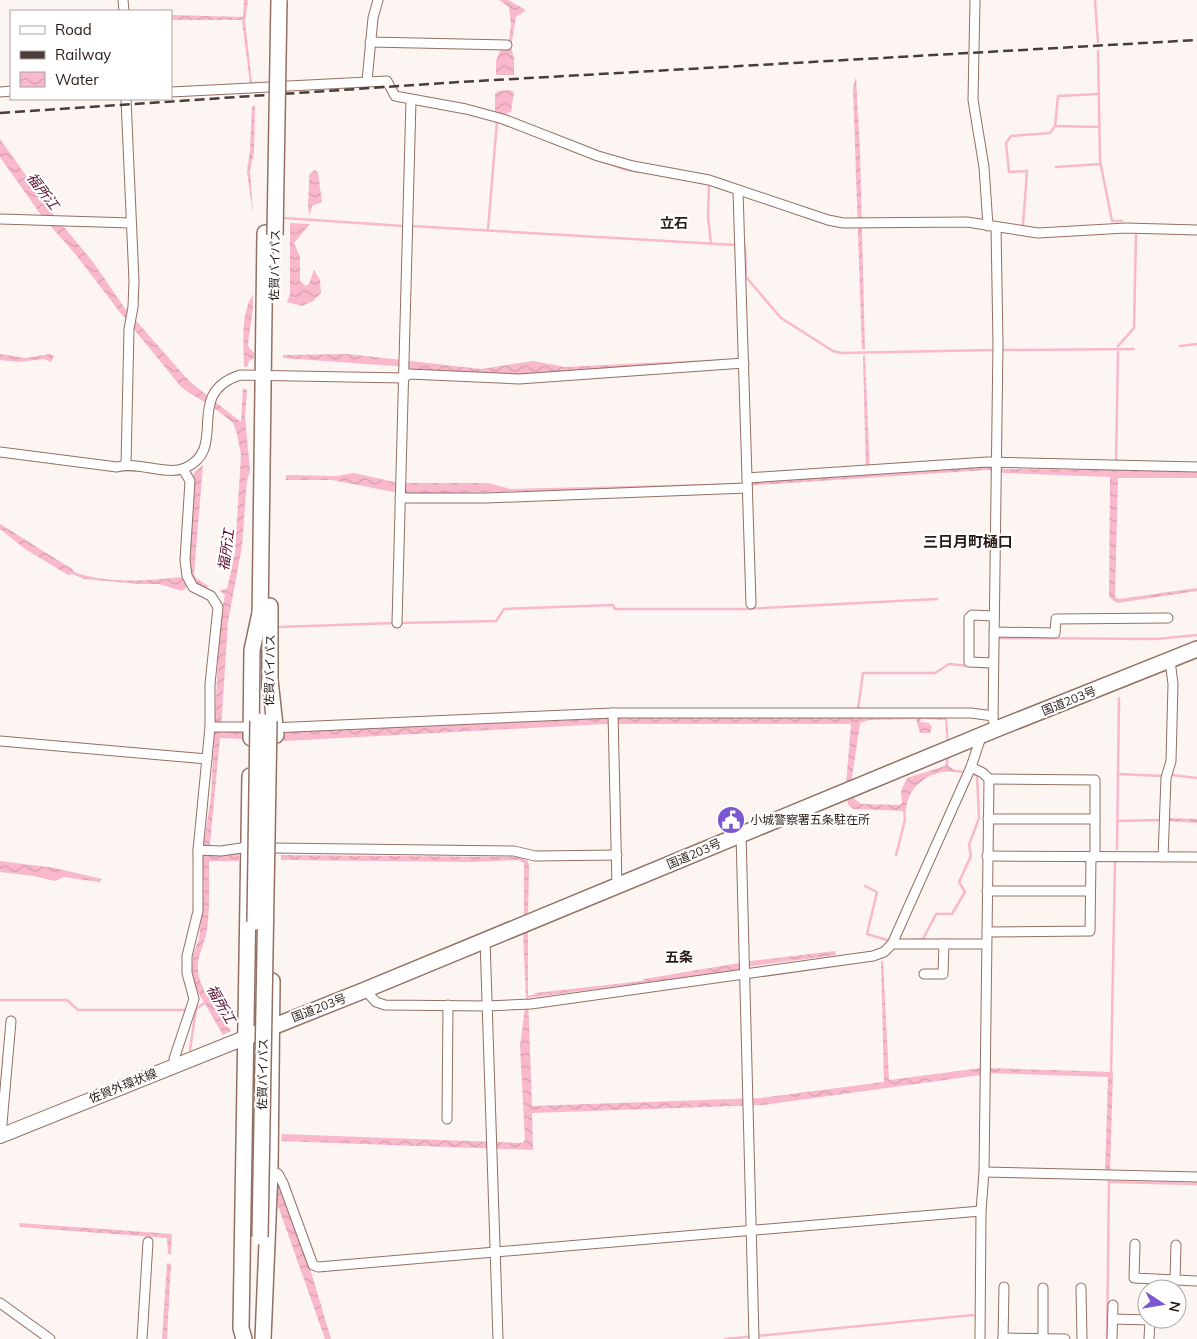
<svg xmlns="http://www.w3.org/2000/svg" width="1197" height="1339" viewBox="0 0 1197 1339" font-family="Mulish,'Noto Sans JP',sans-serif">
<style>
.water{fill:url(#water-waves)}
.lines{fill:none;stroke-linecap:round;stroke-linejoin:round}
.stream{stroke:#f9b8cc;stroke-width:2.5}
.minor-casing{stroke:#937063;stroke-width:11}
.primary-casing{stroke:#937063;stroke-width:16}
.trunk-casing{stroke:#937063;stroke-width:18}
.minor{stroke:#fff;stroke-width:9}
.primary{stroke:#fff;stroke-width:14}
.trunk{stroke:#fff;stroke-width:15}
.rail{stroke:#4a3d39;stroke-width:2.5;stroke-dasharray:10 5;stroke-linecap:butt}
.trunk-bridge-casing{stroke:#937063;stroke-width:18;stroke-linecap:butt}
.trunk-bridge{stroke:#fff;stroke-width:15}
.labels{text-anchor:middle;stroke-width:4.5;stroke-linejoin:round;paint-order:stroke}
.street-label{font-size:12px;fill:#291b16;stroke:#fff}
.poi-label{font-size:12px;fill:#291b16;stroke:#fff;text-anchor:start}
.water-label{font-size:14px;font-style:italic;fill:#550b2d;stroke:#fff}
.neighbourhood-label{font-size:14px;font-weight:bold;fill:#291b16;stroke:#fff}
.quarter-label{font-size:15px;font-weight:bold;fill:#291b16;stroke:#fff}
</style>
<defs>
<pattern id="water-waves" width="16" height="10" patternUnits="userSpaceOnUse" patternTransform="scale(1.25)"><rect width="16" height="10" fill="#f9b8cc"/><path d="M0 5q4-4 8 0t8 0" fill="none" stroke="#d59eae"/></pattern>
</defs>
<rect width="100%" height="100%" fill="#fdf5f2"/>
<g class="water">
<path d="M244,0H248L245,21L252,84H250L242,20H171V15L243,17Z"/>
<path d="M499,0H508L526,10L516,17L511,47L514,58V75H496V61L501,48L508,47L511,25L509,7Z"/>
<path d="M856,77L860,152L865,350L862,349L853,87Z"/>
<path d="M510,90L514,92L511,112L502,114L495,112V94L498,91Z"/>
<path d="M255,105L254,152L250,170L253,215L247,171L250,151L252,107Z"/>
<path d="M0,139L54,215L93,262L124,307L189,381L241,422L243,388L247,390L245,416L250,471L247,480L242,546L228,622L221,729L243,731L242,739L220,738L209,854L239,853V861H209C209,884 210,908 207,930C205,944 196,957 198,971C200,992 220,1013 231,1031L223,1035L194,985L192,969L193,955L199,939L204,889L202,853L211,797L220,619L225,595L219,590L227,589L235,553L241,455L237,434L233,423L217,410L182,388L119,311L76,255L41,215L0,157Z"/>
<path d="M314,170L318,172L322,202L312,206L310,215C306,208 310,185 309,175Z"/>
<path d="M290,223L310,224L294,243L300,257V281L306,286L309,284L314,270L320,280L321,293L313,301L302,306L287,302L290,294Z"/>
<path d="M253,295C254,313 249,329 248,346L254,353V358L249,361L247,367L244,366C244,345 240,313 253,295Z"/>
<path d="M0,354L26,358L50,354L54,356L51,362L44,359L19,362L0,360Z"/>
<path d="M348,354L481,369L533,361L565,367L725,359V362L517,375L412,369L408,367L283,358V355Z"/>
<path d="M865,355L870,475L988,466L1005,469L1197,471V478H1118L1115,597L1119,599L1197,588V591L1117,603L1109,597L1110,477L1004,473L987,470L743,486L408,494L404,491L394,492L332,480H286V475L337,476L354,473L399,483H488L511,489L743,483L866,475L863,356Z"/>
<path d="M203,465L194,574L197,579L208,586L207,589L198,585L189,572L195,484L193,474Z"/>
<path d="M0,524L72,569L74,572C108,584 146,581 181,577L187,587L182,591L159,584H140L84,579L72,574L68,575L25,549L0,529Z"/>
<path d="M924,716L947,718L949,745H947L945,720L921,719L920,722L929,723L932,727L930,733H920L916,719L869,720L860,723L851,784L846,785L851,724H605L284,741V732L607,717Z"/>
<path d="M947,756H949L948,766L958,772C933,768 907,784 906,811L853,809L848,804L847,798L851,796L861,804L900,805L902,802L901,791L907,778L945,766Z"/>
<path d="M1168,818L1197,819V823L1168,821Z"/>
<path d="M281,855L520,857L528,861L529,865L528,916L524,917V863L518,860L472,862L281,860Z"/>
<path d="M0,861L55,868L102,879L99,882L64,877L55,881L34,876L0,872Z"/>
<path d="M528,930V997L532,1106L761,1098L884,1082L881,961H883L889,1080L981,1068V1075L763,1105L532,1113L533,1150L281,1141L282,1134L522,1143L525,1140L520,1046L526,1000L523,931Z"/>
<path d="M835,951L836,955L745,967L740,970L535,997V993L643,981L644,979L751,961Z"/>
<path d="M987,1068L1113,1072L1110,1172H1105L1108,1077L987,1073Z"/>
<path d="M276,1181C301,1231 315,1286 331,1339H325L276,1200Z"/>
<path d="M19,1223L172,1234L171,1254H168L167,1238L20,1227Z"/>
<path d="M167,1263L171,1264L167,1339H162Z"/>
</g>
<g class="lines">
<g class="stream">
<path d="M1095,0L1098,42"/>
<path d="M1098,51L1100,161L1112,221H1122"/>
<path d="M1055,126L1099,127"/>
<path d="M590,157L627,170L640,172"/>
<path d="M1056,167L1101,164"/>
<path d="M709,184L708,217L711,243"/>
<path d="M284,218L403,226"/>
<path d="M1023,225L1027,171L1009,172L1006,143L1011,136L1050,133L1055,126L1058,96L1099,94"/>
<path d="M411,226L735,245"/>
<path d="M488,229L497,121"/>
<path d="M745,246L746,277L781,318L833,351L841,353L994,350"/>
<path d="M1118,346L1134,328L1136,234"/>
<path d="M1180,346L1197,344"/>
<path d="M1001,350L1134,349"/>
<path d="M1116,462L1118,352"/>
<path d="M400,623L496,621L504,609L613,605L615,609H745L937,599"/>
<path d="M280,627L394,623"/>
<path d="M997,638L1156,639L1197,635"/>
<path d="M979,667H988L990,649"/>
<path d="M858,709L863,673H935L949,664L969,666"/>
<path d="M955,771L966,772"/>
<path d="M1118,774L1162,776"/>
<path d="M1172,775L1197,778"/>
<path d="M1117,821L1162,820"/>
<path d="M1117,849L1119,698"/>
<path d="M896,855L905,820L904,808"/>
<path d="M865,886L877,892L867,934L887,940"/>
<path d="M911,940L923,939L936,914H952L965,892L959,882L971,856L969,845L979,818L977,775L971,773"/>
<path d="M528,997L538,995"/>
<path d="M0,1000H67L78,1010H186"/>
<path d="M190,1050L196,1009L206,1002"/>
<path d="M1111,1074L1115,861"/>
<path d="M1108,1176L1109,1182L1197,1184"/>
<path d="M725,1339L973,1315"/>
<path d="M1107,1339L1109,1182"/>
</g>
<defs>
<g id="minor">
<path d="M123,0L124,11"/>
<path d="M975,0L973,100L984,167L988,226"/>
<path d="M370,42L507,45"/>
<path d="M367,81L373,18L378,0"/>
<path d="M0,92L11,91"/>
<path d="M171,92L387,81L395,96L466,109L503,119L598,156L633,166L709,180L828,220L843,223L967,222L1038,233L1126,228L1197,230"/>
<path d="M126,99L134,281L133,307L129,329L126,464"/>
<path d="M738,191L751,604"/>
<path d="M0,219L131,223"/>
<path d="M0,452L117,467C138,461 167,476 185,468C230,448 182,394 240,375L404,378L409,374L519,379L744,363"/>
<path d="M747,478L987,462L1197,467"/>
<path d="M400,498H487L747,488"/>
<path d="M397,623L411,100"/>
<path d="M994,632L1055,633L1056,619L1168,618"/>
<path d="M993,663L969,662V618L972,615L994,616"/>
<path d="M613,713L617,886"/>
<path d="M993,720L998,343L996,227"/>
<path d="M210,727H255"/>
<path d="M271,728L613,713H971L993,716"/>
<path d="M0,741L207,759"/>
<path d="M971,767L983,773L989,779L984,1172L981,1211L980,1339"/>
<path d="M989,779L1095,780V857"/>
<path d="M988,819H1095"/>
<path d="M741,834L754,1339"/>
<path d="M273,848L514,851L535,856L617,855"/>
<path d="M198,850L221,851L248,847"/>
<path d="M987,856L1197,857"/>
<path d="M1163,857L1166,778L1171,761L1173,684L1170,660"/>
<path d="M987,891H1090"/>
<path d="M987,932L1090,931L1091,857"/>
<path d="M485,939L498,1339"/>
<path d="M892,944H986"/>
<path d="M924,974H943L944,944"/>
<path d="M365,990L376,1002L385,1005L486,1006L531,1004L873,956L884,952L892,944L971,767L981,737"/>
<path d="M176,1064L174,1059L194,999L187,973V956L198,911V850L210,727V684L218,607L211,596L193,587L187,576L185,560L190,481L183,469"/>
<path d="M447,1119L448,1005"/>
<path d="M1,1135L11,1021"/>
<path d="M270,1171L278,1174L283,1183L313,1265L318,1267L981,1211"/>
<path d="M984,1172L1197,1177"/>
<path d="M1135,1244L1134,1278L1197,1281"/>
<path d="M1175,1280L1176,1245"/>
<path d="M1081,1288L1082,1339"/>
<path d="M0,1303L50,1339"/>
<path d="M1113,1319L1150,1320L1149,1339"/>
<path d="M1003,1338L1065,1339"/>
<path d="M142,1339L148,1242"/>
<path d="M1003,1339L1004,1287"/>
<path d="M1043,1339V1288"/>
<path d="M1112,1339L1113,1305"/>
</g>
<path id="primary" d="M0,1136L247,1037"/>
<g id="trunk">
<path d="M260,622L265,233"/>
<path d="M270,680L276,735"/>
<path d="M270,688V606"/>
<path d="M251,738L252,650L260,613"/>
<path d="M247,1037L365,990L994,730L1197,649"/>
<path d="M244,1339L241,1328L250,776"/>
<path d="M263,1339L270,1171L272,981"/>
</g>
</defs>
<use href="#minor" class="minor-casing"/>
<use href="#primary" class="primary-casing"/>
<use href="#trunk" class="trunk-casing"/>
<use href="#minor" class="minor"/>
<use href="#primary" class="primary"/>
<use href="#trunk" class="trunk"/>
<path class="rail" d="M0,113L460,82L1197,40"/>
<defs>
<g id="trunk-bridge">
<path d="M275,235L279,0"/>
<path d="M255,922L258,721"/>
<path d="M260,1237L269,721"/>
</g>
</defs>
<use href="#trunk-bridge" class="trunk-bridge-casing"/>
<use href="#trunk-bridge" class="trunk-bridge"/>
</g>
<defs>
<symbol id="civic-disc" viewBox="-11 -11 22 22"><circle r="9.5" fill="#7b57d1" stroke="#fff"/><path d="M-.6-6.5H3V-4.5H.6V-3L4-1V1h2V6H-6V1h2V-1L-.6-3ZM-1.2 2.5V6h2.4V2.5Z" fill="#fff"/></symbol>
</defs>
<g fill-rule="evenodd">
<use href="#civic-disc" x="715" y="804" width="32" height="32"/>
</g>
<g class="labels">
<g class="street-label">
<text transform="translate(275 265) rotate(-89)" y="4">佐賀バイパス</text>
<text transform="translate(270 670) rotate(-89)" y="4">佐賀バイパス</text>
<text transform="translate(1069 701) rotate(-22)" y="4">国道203号</text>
<text transform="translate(694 854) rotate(-23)" y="4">国道203号</text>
<text transform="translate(319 1008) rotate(-21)" y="4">国道203号</text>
<text transform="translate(263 1074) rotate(-89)" y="4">佐賀バイパス</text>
<text transform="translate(123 1086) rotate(-22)" y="4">佐賀外環状線</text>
</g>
<g class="poi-label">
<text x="750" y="824">小城警察署五条駐在所</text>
</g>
<g class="water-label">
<text transform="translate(43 191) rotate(53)" y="5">福所江</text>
<text transform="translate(226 550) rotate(-82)" y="5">福所江</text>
<text transform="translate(221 1004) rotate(60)" y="5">福所江</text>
</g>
<g class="neighbourhood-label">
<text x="674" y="228">立石</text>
<text x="679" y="962">五条</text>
</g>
<g class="quarter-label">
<text x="968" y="547">三日月町樋口</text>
</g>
</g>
<rect x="10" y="10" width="162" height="90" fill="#ffffff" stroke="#a9a4a2"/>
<rect x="20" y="26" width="25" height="8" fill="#ffffff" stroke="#a9a4a2"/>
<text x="55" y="35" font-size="15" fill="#291b16">Road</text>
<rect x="20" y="51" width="25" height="8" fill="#4a3d39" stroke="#a9a4a2"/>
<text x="55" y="60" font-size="15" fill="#291b16">Railway</text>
<rect x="20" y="72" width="25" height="15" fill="url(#water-waves)" stroke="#a9a4a2"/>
<text x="55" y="85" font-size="15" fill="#291b16">Water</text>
<g transform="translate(1162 1304) rotate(102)"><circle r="24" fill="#ffffff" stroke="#a9a4a2"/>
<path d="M0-4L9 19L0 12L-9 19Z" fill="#7b57d1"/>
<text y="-8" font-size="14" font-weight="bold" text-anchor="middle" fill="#291b16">N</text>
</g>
</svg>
